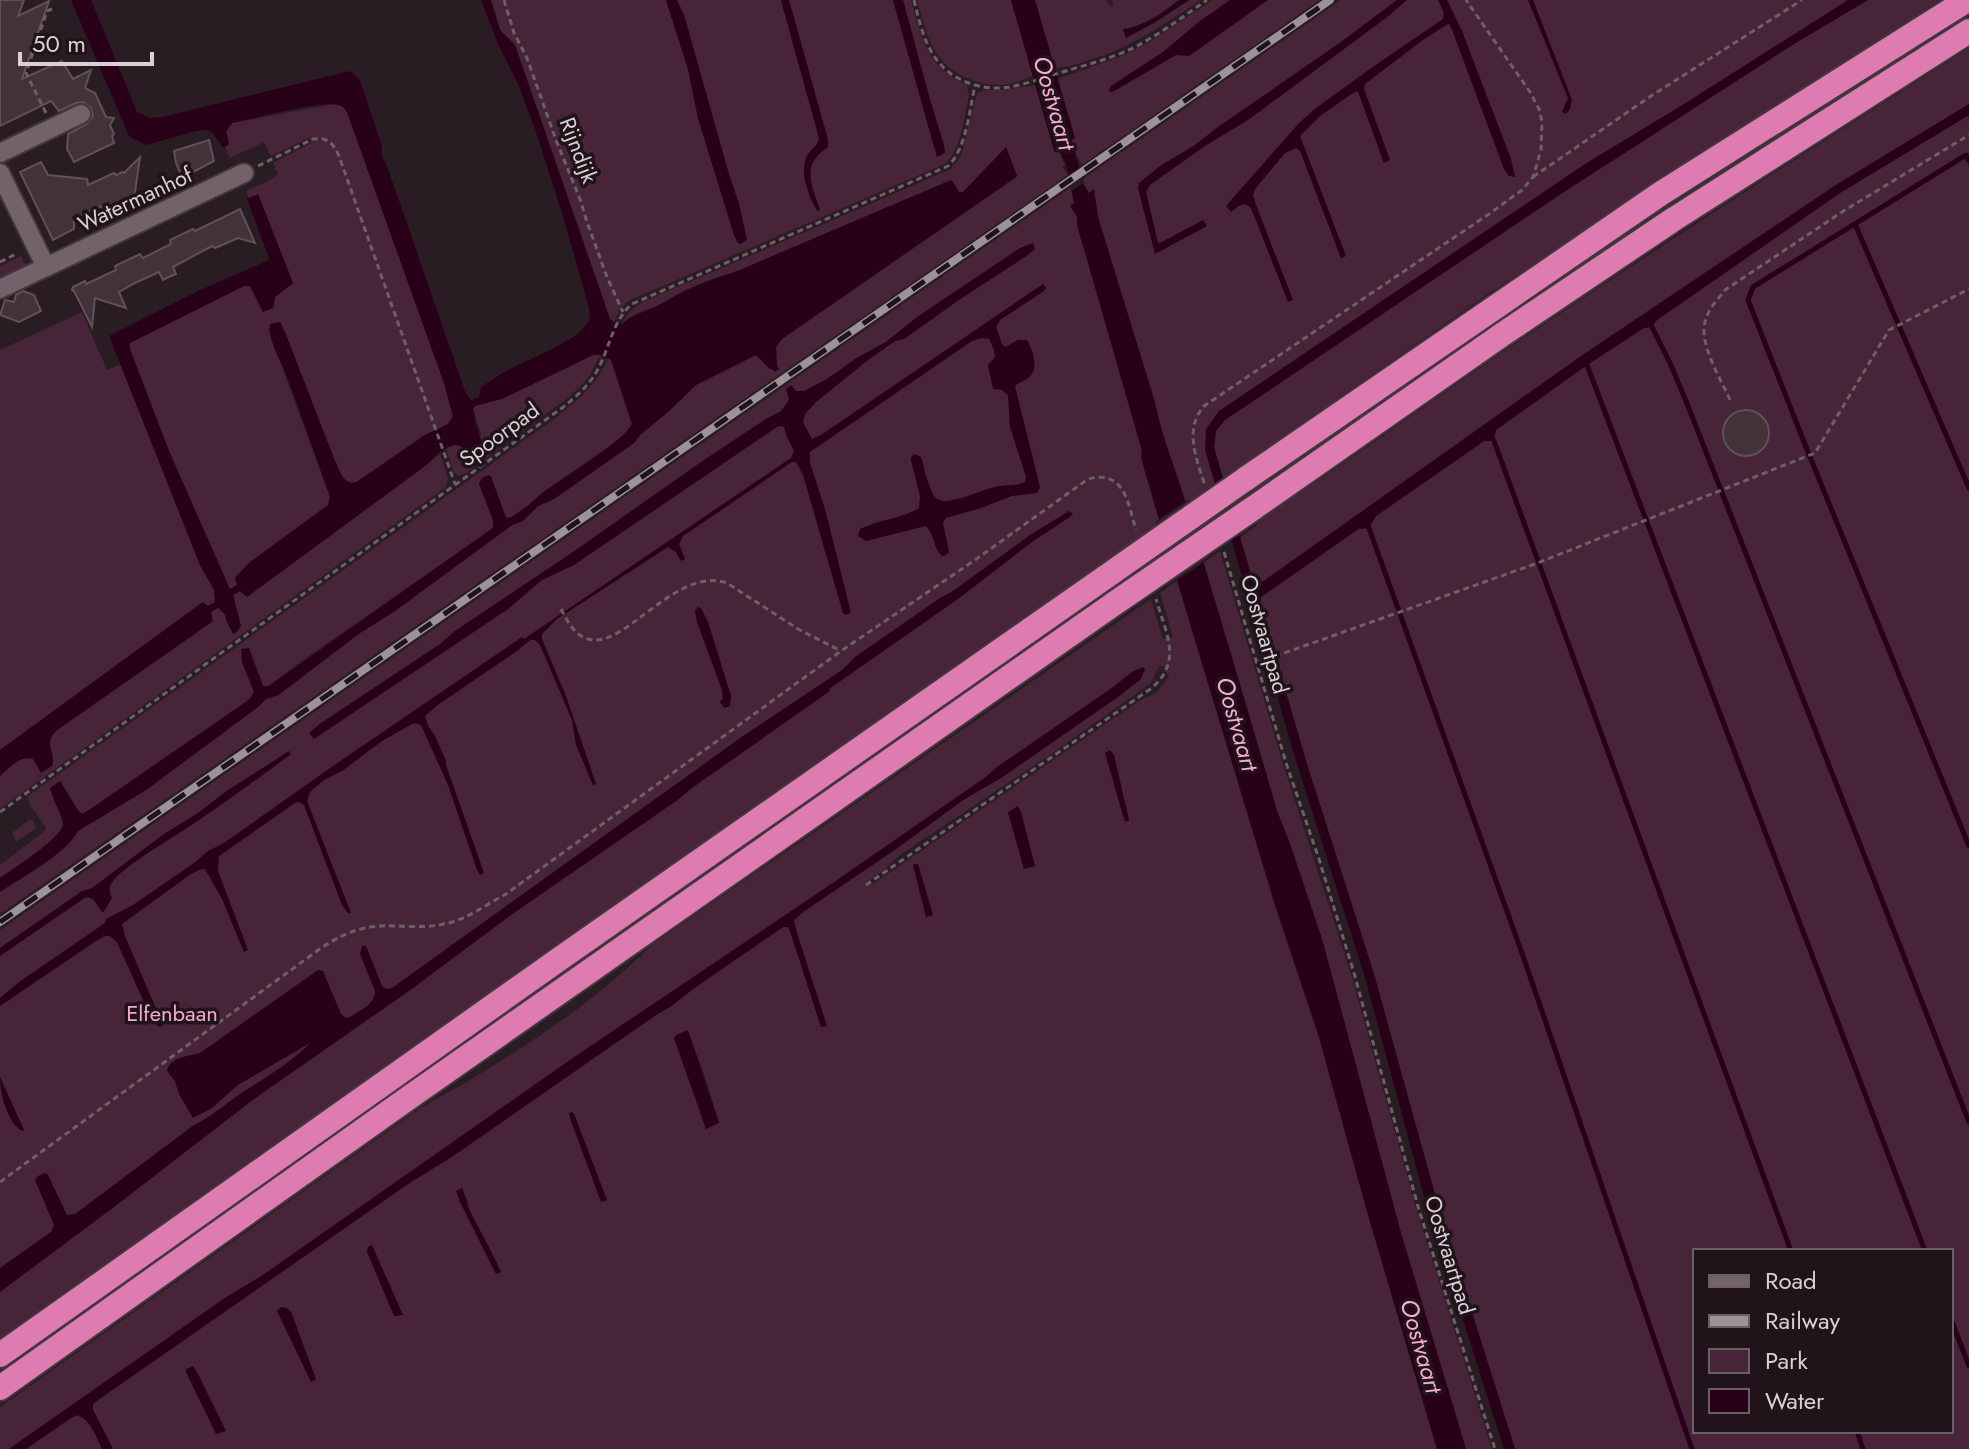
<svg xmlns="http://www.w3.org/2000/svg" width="1969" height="1449" viewBox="0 0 1969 1449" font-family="Jost,sans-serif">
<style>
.green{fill:#472437;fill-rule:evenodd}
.water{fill:#280119}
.pier{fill:#2a1c23}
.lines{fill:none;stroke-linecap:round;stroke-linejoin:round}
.stream{stroke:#280119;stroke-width:5}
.building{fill:#42333a;stroke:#605057;stroke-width:2}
.street-casing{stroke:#42373c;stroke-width:22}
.highway-casing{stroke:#42373c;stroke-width:28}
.path{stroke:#6c6066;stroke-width:3;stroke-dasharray:6 4;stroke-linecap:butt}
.street{stroke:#726269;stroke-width:18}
.highway{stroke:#de7bb0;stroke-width:24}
.rail-casing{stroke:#9c9297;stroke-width:8}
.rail{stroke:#20131a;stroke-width:5;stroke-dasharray:15;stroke-linecap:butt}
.highway-bridge-casing{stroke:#42373c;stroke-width:28;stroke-linecap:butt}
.highway-bridge{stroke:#de7bb0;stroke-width:24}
.labels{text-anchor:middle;stroke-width:7;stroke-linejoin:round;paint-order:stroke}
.street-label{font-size:22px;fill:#dad1d5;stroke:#20131a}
.park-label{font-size:22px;fill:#f6a9d0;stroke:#20131a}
.water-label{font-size:24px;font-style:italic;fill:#f9abd3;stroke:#20131a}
</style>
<rect width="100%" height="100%" fill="#2a1c23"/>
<g class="green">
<path d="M491,0H666L688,69L698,118L734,235L738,243L739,204L728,171L684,15L677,0H781L819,138V142C798,168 803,174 813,204L810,167L813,159L828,140L789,0H893L933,144L945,153L903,0H911C922,38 927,68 967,85L969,95C964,117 962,149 945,164L628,301L620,309L614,322L610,319L515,45L500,30Z"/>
<path d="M917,0H1011L1034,76C1026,78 1018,82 1010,84C997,86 984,85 972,80C933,66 927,36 917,0Z"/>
<path d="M1035,0H1107L1108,4L1113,6L1112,0H1179C1164,12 1142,27 1123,29V32L1154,23L1189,0H1201C1149,34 1117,57 1055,69Z"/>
<path d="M1213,0H1320L1082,165L1074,151L1057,79L1119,57L1144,45Z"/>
<path d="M1341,0H1940L1482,298L552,948L0,1340V930Z"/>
<path d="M1969,48V104L1836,185L1584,354L1258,585H1255L1240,538L1257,525L1256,521C1344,466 1426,404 1512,346C1662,244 1816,146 1969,48Z"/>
<path d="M1037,85L1053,147L1055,151L1058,150L1065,165L1062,167L1068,175L0,914V892C22,877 66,853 78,831L146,790L258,707L266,699L279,695L360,633L395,611L512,525L523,521L538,506L554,499L634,443L640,435L669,411L696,385L756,355L770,369H779L777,365L776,347L782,339L1017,177L1006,148L963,192H959L952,180L735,272L712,279L683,291L659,305L635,314L622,324C627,312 634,307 645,301L951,169L959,159L962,152L977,93L984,90H1002Z"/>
<path d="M334,104L342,106L347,112L444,383L453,416L448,424L425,435L358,481C344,488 340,471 335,461L280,322L268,329L330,497L328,505L249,563L235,578L237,585L230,589L227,586L169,451L130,349V343L244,286L250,285L263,312L274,305L275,297L293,283L258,195L249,198L246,191L270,180L278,174L273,163L311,143L309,138L271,156L264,142L230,158L225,147L229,143L226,132L232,123Z"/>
<path d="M1969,115V1449H1515L1436,1198L1374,974L1306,761L1260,603L1261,597L1359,529L1369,527L1376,516L1484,441H1494L1496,430L1587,365L1644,328L1652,327L1657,320L1840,193ZM1695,1251H1951V1431H1695Z"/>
<path d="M21,256L28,272L0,286V266Z"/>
<path d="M82,312L107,370L121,364L200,565L214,589L215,602L208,607L203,602L0,750V350Z"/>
<path d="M593,355H600L589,377L568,398L465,474L458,476L454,473L446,449C460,441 464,445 471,458L481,434L473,409L475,406L513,394Z"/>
<path d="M608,358L611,360L632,424L624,435C598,455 569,473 542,493C530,502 522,514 507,518L505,515L491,477L489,475L482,478L479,484L493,520V528L296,665L267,687L263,686L259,674L253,687L254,695L245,703L83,814L79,812L60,781L53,799C56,806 62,816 63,823C64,837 12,869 0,878V865L45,831L46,828L29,803L28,796L550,422C573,404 597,386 608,358Z"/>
<path d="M440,454L448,478L446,487L0,809V776L20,759L26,756L51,767C57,750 42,745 57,730L212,622L211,612L218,608L240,621L233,595L240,591L247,597L425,466Z"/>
<path d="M1220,551L1284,767L1351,974L1417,1211L1492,1449H1466L1401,1233L1322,939L1289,841L1277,811L1203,563Z"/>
<path d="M1177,581L1275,905L1319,1037L1366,1208L1437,1449H113L93,1410V1404L98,1400L408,1184L453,1156L656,1015L670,1007L693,989L783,927H788L791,934L821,1026H826L796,930L794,920L803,912L896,849L963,800L1001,778L1071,729L1090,715L1141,669L1132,672L1112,688L997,767L986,777L827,887L570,1060L263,1275L225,1298L9,1449H0V1407L419,1109C502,1063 585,1011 653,944L1151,599L1163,639L1173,637L1160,593ZM1159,666H1163L1169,677L1156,693L1139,701L902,864L874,883L865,885V883L882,872L900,855L1050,755L1151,683ZM1105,753L1114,756L1129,821H1125ZM1008,812L1026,836L1035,865L1016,837ZM687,1030L703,1071L719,1122L706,1129L676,1035ZM572,1112L574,1114L606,1200L571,1121ZM467,1197C469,1220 493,1249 501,1273L460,1201ZM278,1311L291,1312L315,1380L311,1381ZM186,1372L225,1431L216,1433Z"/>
<path d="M29,820H33L36,828L16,842L13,835V832Z"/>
<path d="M76,1415C91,1418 96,1436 102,1449H26Z"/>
</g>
<g class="water">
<path d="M71,0H91L137,112L150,118L162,117L350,71L360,80L382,146L381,154L388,169L466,394L471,400L479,397L481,387L504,372L554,348L577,335L589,321L590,312L564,219L535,129L519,86L498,44L481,0H491L500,30L515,45L610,319L614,322L622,324C633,313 648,312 661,304C684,290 709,280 735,272L951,180L959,192H963L1006,147L1017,176L782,339L776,347L777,366L779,369L775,372L772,369H770L756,355L696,385L669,411L640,435L634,443L554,499L538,506L523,521L512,525L395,611L360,633L278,695L266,699L258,707L146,790L78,831C66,854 22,877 0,892V878C12,870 63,837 63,824C63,815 52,798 50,788L60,781L79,812L83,814L92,808L250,699L254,692L242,662L241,649L249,648L263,686H269L493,528V520L479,484L482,478L489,475L491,477L505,515L507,518H510L529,505L540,495C560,480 623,442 632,424L611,360L601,355H593L502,399L475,406L473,409C475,424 481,437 484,452L481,455L471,458C457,431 440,452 425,466L247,597L240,591L233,595L241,626L237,632L233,634L226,620L225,614L218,608L211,612L213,621L57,730C42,745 56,750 52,766L41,773L33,759C19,755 10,767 0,776V750L203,602L208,606L215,602L214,590L200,565L109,336L200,290L267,261L269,258L247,199L258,194L293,283L275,297L273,308L263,312L250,286H244L130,343V349L169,451L230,589L237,585L235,578L249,563L328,505L330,497C315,455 301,413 285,372C279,357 268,340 270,324L280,322L285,332L335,461C340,471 344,488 358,481L425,435L448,424L453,416L444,383L347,112C344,108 343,106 338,105C323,100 251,119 232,123L226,131L229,144L225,147H222L213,133L207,130L195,131L146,145L129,136Z"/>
<path d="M666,0H677L684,15L728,171L739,204L747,239L741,244L738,243L734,235L698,118L688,69Z"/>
<path d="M781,0H789L828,140V147C800,167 811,182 820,210L817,211C809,196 798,171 808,154C813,147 817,147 819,138Z"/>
<path d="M893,0H903L927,90L944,145L945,153L937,157Z"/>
<path d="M1011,0H1035L1075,138L1072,140L1083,183L1089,193L1094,189L1098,217L1155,402C1162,438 1177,472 1187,507C1217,608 1248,709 1277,811L1289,841L1322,939L1401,1233L1466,1449H1437L1366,1208L1319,1037L1275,905L1159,520L1141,458L1142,451L1077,225V217L1070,206L1074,203L1066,164L1059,150L1055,152L1053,147Z"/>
<path d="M1179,0H1189L1154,23L1126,38L1123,29C1142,28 1164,12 1179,0Z"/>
<path d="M1230,0H1268L1189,56L1176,55L1116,90L1110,92L1109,90L1111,86L1163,52L1200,21Z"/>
<path d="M1397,0H1407L1386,18L1248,120L1205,146L1150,185L1146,192L1158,243H1160L1203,220L1207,226L1155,254L1138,188L1139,183L1160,166L1195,145L1218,127L1341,42Z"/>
<path d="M1438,0H1447L1462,31L1511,159L1515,177L1509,176L1504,169L1451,27L1449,24L1446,25L1423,40L1365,84L1364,89L1390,160L1384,163L1358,92L1356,91L1320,116L1300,136L1346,256L1341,258L1300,151L1296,148L1285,153L1255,189L1253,195L1256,205L1293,300L1288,302L1251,208L1245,204L1240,205L1231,212L1226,206L1299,123L1316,108L1377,64L1443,19L1444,13Z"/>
<path d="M1528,0H1533L1572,100L1570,109L1566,114L1562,112L1568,98Z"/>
<path d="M1848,0H1868L1794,44L1561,194L1225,420L1216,431L1214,447L1251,575L1255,585H1258L1584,354L1836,185L1969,104V115L1840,193L1657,320L1652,327L1644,328L1587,365L1496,430L1494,441H1484L1376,516L1369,528L1358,529L1261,597L1260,603L1306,761L1374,974L1436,1198L1515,1449H1504L1425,1200L1364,974L1297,764L1205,450L1206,429L1219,411L1585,164L1684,104Z"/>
<path d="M1033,243L1035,249L1025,257L959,300L904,339L895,341L868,360L815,403L805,414L803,422L812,439L821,435L1043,284L1046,288L1044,291L1000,320L996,327L1002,344L1005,347L1018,340H1027C1032,348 1038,365 1032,374C1028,380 1019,382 1015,386L1040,487L1037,493L1012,496L981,508L946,518L943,523L949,552L946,555L942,556C933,548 935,535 926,526L866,541L858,536L860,529C878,520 903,518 919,508L920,496L911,460V457L915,454L921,457C924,467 930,494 937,499C950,507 986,487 1000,486C1009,485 1016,486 1025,482L1026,477L1010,427L1008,395L1002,390L993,389L988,365L995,357L994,350L989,339L982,338L972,341L810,452V463L825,509L851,613L846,615L843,613L803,475L796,462H792L683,536L679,544L685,559L681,561L676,552L668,547L557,619L542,634V639L566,696L596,784L593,785L576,745L572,720L540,645L535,640H530L517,651L439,704L425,716L428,726L435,736L446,761V765L484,873L480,875L477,870L448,785L421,725L414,723L382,741L342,771L324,780L310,792L307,801L351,913H348L342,905L304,805L299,802L295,803L219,856L218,871L248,950L244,952L222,899L205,869L199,870L191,874L122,924L125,936L163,1025L159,1027L151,1018L117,942L110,936H105L96,941L0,1006V998L19,982L105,923L106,919L133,905L194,863L208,851L224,843L333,766L522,637L524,639L791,458L794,451L787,437L784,427L781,426L777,427L574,565L542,580L508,609L314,739L309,733L321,723L440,644L455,631L573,552L701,462L766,419L781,411L789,400L786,389L791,385L796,391H804L827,379L858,357L886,342L917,317L1020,248Z"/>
<path d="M1069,511L1073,514L1070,517L1032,542L958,599L829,689L830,691L692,788L679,799L511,915L409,991L254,1099L114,1207L0,1292V1268L51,1232L54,1225L35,1180L38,1176L45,1173L48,1175L67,1215L75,1214L194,1125C214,1115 225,1104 243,1092C266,1077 292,1062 310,1043L238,1085L212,1108L193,1118L179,1094L175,1081L167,1071C171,1056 187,1057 200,1053L318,970L323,971L341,1014L346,1018L350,1017C360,1010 375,1005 375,991L360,954L362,946H366L382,986L386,989L392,988L743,736L842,670L855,657L940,598L953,591L1030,535Z"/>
<path d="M698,607L701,608L708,622L731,696L730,706L724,708L720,702L723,698L722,690L697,622L695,611Z"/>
<path d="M1143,667L1145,669L1141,679L1118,697L1001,778L963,800L896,849L803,912L794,920L796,930L827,1026L821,1027L791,934L788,927H783L693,989L670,1007L656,1015L453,1156L408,1184L98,1400L93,1404V1410L113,1449H102C96,1436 91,1421 78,1415L69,1419L26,1449H9L225,1298L263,1275L570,1060L827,887L986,777L997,767L1112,688L1132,672Z"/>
<path d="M1110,750L1114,755L1129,820L1125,822L1105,753Z"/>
<path d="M289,751L291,754C256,780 221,806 184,830C169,840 115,871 110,886C109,891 110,894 112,898L103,913L93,899L86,897L0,956V948L82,891L92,888L164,834L198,813L225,792Z"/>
<path d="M1018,806L1021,812L1035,866L1024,869L1008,812Z"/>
<path d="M916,864H918L933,915L926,917L913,865Z"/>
<path d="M688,1030L719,1123L706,1129L674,1038L676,1035Z"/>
<path d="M0,1077L24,1130L22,1131C7,1122 0,1094 0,1077Z"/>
<path d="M572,1112L574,1114L607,1200L601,1202L571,1121L569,1113Z"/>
<path d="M462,1188C466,1196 466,1205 471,1213C481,1233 492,1252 501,1272L496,1274L460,1202L456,1191Z"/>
<path d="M372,1245L403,1315L394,1316L367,1252L368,1247Z"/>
<path d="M281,1307L287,1308L291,1312L316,1379L311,1382L277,1311Z"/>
<path d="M193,1366L198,1374L226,1431L216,1434L186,1372V1369Z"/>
</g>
<g class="pier">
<path d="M1080,167L1085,175L1083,177L1084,183L1072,191L1065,177Z"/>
<path d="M1189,499L1207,560L1173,583L1155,522Z"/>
</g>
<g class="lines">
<g class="stream">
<path d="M1969,161L1966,155L1753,287L1748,300L1808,452L1969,846"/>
<path d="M1855,224L1969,488"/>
<path d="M1652,327L1670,363L1686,401L1969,1122"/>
<path d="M1587,365L1925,1251"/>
<path d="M1494,441L1791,1251"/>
<path d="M1369,528L1522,953L1692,1449"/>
<path d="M1951,1319L1969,1366"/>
<path d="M1857,1431L1863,1449"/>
</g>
</g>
<g class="building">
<path d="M0,0H24L18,16L49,1L22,79L62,61L73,79L91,70L85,88L95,93L106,117L114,118L110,125L114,134L112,136L114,143L74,162L67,149L68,134L87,124L93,116L91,108L83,102L76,103L59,111L51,101L0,126Z"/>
<path d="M209,140L214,161L191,173L188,171L181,175L176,163L174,151Z"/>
<path d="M140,157L134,199L104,213L101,206L74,219V229L53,240L20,172L41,162L48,175L87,179L88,185L114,173L116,175L123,172L124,173Z"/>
<path d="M240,209L255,243L238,238L215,248L212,246L173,267L176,274L169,277L163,280L159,272L137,282L119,292L126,308L95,298L92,327L74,291L72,290L73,287L85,281L86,284L116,270L115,266L140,254L143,258L171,244L170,240L193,229L195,231Z"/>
<path d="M23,291L34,295L41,311L19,322L0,315L5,300L14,302L16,295Z"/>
<circle cx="1746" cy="433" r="23"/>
</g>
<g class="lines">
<defs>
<g id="street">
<path d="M0,153L81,114"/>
<path d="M0,173L46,267L244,173"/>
<path d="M0,289L46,267"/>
</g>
<g id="highway">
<path d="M1244,480L1660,194L1967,0"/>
<path d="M1252,509L1503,334L1674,219L1969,31"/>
<path d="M0,1355L558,960L1107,576"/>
<path d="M0,1388L414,1094L1115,603"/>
</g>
</defs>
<use href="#street" class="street-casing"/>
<use href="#highway" class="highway-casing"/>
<g class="path">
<path d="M504,0L514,33L527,58L556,140L580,199L587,222L607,277L623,312"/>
<path d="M914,0C920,24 925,49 943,67C956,80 975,87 993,88C1015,89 1038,79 1059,73C1085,65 1111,59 1135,47C1160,34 1184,16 1207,0"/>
<path d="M46,113L26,73L47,11L52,9"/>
<path d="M258,166L313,139C328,137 333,143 339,156L455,484"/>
<path d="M1533,177L1651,96L1802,0"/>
<path d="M0,262L18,253"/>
<path d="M1730,400C1721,379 1699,345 1705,322C1708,309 1717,300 1725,290L1845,210L1969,135"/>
<path d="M1204,483C1196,457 1184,429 1204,406L1489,214L1522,190L1533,177L1541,150L1542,121L1539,109L1530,92L1466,0"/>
<path d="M1224,552L1287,766L1319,859L1354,973L1419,1210L1495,1449"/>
<path d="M561,609C567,620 573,633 585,638C622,655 674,565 727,583L798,629L841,651"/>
<path d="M1256,663L1535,564L1815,453L1889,330L1969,289"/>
<path d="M0,812L562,408C577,396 592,383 600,365C610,345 614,319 632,304L948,166C966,150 970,108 975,85"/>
<path d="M866,885L1149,690C1184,663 1166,634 1156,599"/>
<path d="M0,1182L317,951C337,937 356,927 381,926C402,925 423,929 444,924C466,920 487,904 506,894L841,651L975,560L1088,479C1125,469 1128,504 1136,530"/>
</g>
<use href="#street" class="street"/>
<use href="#highway" class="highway"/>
<defs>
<path id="rail" d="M0,922L1330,0"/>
</defs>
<use href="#rail" class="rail-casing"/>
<use href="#rail" class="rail"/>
<defs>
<g id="highway-bridge">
<path d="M1107,576L1244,480"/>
<path d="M1115,603L1252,509"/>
</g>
</defs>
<use href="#highway-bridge" class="highway-bridge-casing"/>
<use href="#highway-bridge" class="highway-bridge"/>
</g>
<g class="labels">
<g class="street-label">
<text transform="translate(579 150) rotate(69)" y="8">Rijndijk</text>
<text transform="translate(135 199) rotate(-25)" y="8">Watermanhof</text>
<text transform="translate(499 434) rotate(-36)" y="8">Spoorpad</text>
<text transform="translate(1265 634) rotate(74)" y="8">Oostvaartpad</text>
<text transform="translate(1450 1255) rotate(73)" y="8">Oostvaartpad</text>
</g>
<g class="park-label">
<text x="172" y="1021">Elfenbaan</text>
</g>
<g class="water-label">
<text transform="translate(1054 103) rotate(74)" y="8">Oostvaart</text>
<text transform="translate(1237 724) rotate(74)" y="8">Oostvaart</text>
<text transform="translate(1421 1346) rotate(74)" y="8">Oostvaart</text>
</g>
</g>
<rect x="1693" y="1249" width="260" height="184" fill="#20131a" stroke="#6a5f65" stroke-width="2"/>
<rect x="1709" y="1275" width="40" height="12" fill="#726269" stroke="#6a5f65" stroke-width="2"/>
<text x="1765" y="1289" font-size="24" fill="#dad1d5">Road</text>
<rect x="1709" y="1315" width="40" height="12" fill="#9c9297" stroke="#6a5f65" stroke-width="2"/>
<text x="1765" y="1329" font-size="24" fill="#dad1d5">Railway</text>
<rect x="1709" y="1349" width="40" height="24" fill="#472437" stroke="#6a5f65" stroke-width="2"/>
<text x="1765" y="1369" font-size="24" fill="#dad1d5">Park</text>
<rect x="1709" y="1389" width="40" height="24" fill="#280119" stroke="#6a5f65" stroke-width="2"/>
<text x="1765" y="1409" font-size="24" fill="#dad1d5">Water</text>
<path d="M20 52v12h132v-12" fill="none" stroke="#dad1d5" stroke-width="4"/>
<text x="32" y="52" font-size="24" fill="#dad1d5" stroke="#20131a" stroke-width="6" paint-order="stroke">50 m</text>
</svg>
